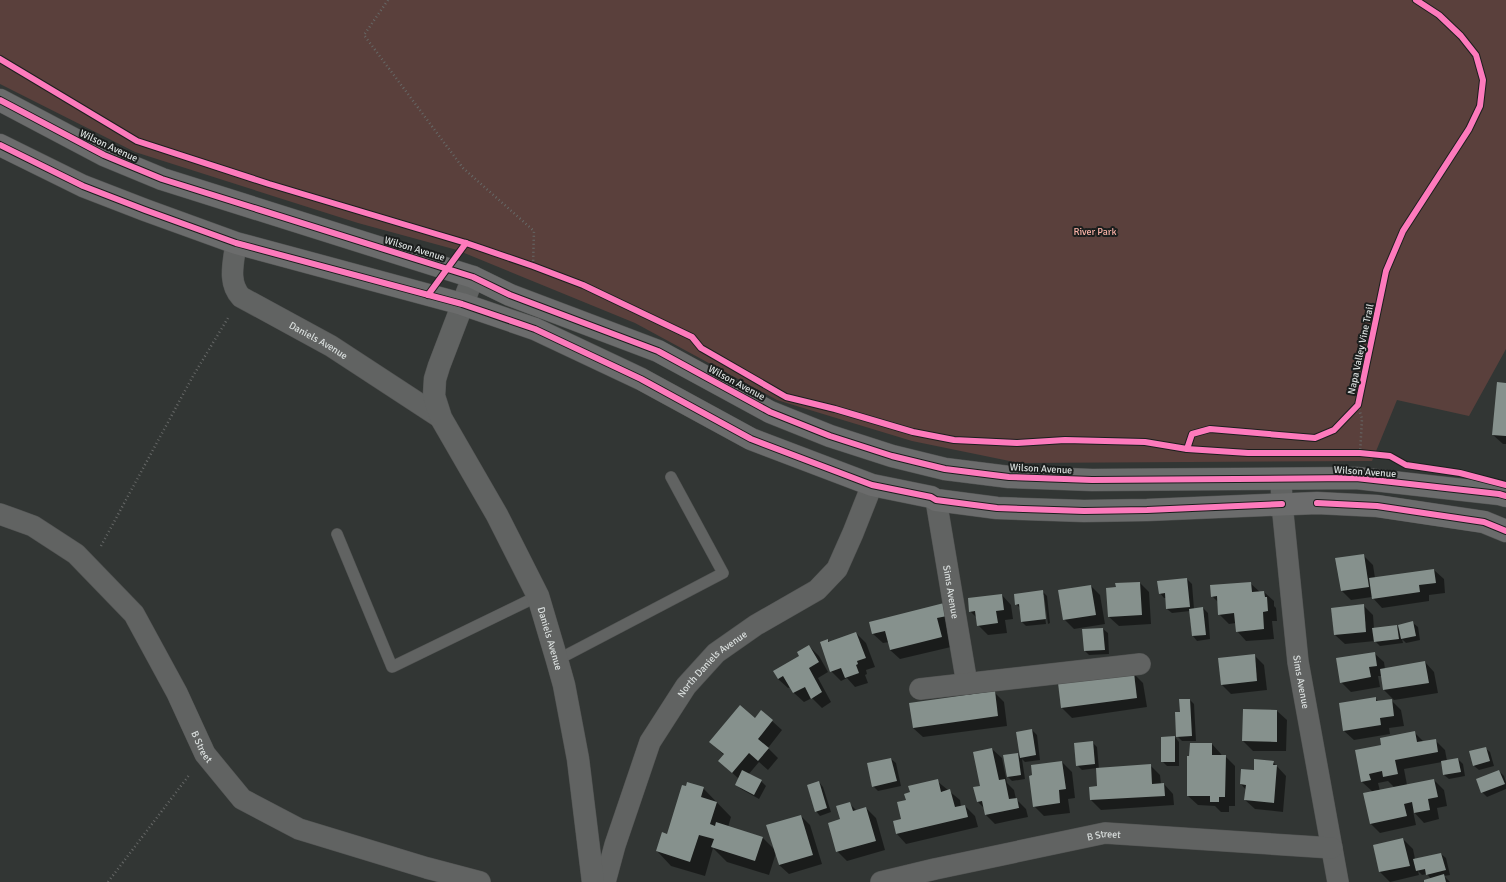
<svg xmlns="http://www.w3.org/2000/svg" width="1506" height="882" viewBox="0 0 1506 882" font-family="Signika,sans-serif">
<style>
.green{fill:#5a403c}
.shadow{fill:#0007;fill-rule:evenodd}
.building{fill:#86918d}
.lines{fill:none;stroke-linecap:round;stroke-linejoin:round}
.service-casing{stroke:#515352;stroke-width:12}
.minor-casing{stroke:#515352;stroke-width:22}
.tertiary-casing{stroke:#515352;stroke-width:23}
.secondary-casing{stroke:#515352;stroke-width:23}
.path{stroke:#666867;stroke-width:2.5;stroke-dasharray:1 3;stroke-linecap:butt}
.service{stroke:#616362;stroke-width:11}
.minor{stroke:#616362;stroke-width:21}
.tertiary{stroke:#616362;stroke-width:22}
.secondary{stroke:#6b6c6c;stroke-width:22}
.cycleway-casing{stroke:#1b1e1d;stroke-width:8}
.cycleway{stroke:#fd7abc;stroke-width:6}
.labels{text-anchor:middle;stroke-width:4;stroke-linejoin:round;paint-order:stroke}
.street-label{font-size:10px;fill:#d9dedd;stroke:#1b1e1d}
.park-label{font-size:10px;fill:#f8b1a6;stroke:#1b1e1d}
</style>
<rect width="100%" height="100%" fill="#323634"/>
<path class="green" d="M0,0H1506V349L1469,416L1397,400L1372,461L1019,463L912,441L777,400L635,323L457,250L358,223L135,152L0,84Z"/>
<g class="shadow">
<path d="M1506,384V444H1503L1493,435Z"/>
<path d="M1363,555L1373,565L1375,578L1434,570L1444,579L1445,593L1429,595V601L1382,608L1372,597L1351,600L1342,591Z"/>
<path d="M1187,579L1192,584L1194,609L1203,608L1208,613L1210,639L1197,641L1193,636L1190,611L1172,613L1167,609L1166,598H1164L1160,593Z"/>
<path d="M1140,583L1149,592L1151,624L1119,626L1109,617Z"/>
<path d="M1250,583L1260,592H1264L1274,601V606L1276,608L1277,621H1272L1274,639L1246,641L1237,631L1236,623L1229,624L1219,614L1218,602L1212,596Z"/>
<path d="M1091,586L1100,595L1105,624L1074,629L1064,619Z"/>
<path d="M1042,591L1047,596L1050,623L1048,624L1044,595H1042L1046,624L1026,626L1022,622L1020,608L1016,604Z"/>
<path d="M1002,595L1011,605L1013,619L1005,620L1007,633L988,635L978,625L977,618L970,611Z"/>
<path d="M943,605L956,626L947,628L951,647L900,659L890,650L889,642L883,643L873,634Z"/>
<path d="M1363,605L1373,615L1374,629L1397,626L1400,629L1413,623L1418,627L1420,640L1406,643L1402,639L1403,643L1380,646L1375,641L1345,644L1335,635Z"/>
<path d="M1103,629L1108,633L1109,654L1089,655L1085,651Z"/>
<path d="M856,633L866,643L875,667L866,670L867,674L865,675L868,683L855,687L847,678L841,681L831,671L827,640L830,642Z"/>
<path d="M809,646L819,656L828,672L818,678L831,702L822,708L812,698L804,702L794,693L791,687L788,688L778,679Z"/>
<path d="M1374,653L1384,662L1385,669L1425,662L1434,672L1438,693L1394,700L1384,690L1382,676H1378L1380,687L1351,692L1341,682Z"/>
<path d="M1254,655L1264,665L1267,690L1231,694L1222,685Z"/>
<path d="M1134,674L1143,683L1147,707L1072,718L1062,708L1059,683Z"/>
<path d="M994,692L1004,702L1007,726L923,737L913,728Z"/>
<path d="M1375,698L1379,702L1391,700L1401,710L1404,726L1389,728L1390,734L1354,740L1344,731Z"/>
<path d="M1190,700L1194,704L1196,741H1182L1177,736L1181,713Z"/>
<path d="M1244,710L1277,711L1287,720L1286,751H1253L1243,741Z"/>
<path d="M761,711L782,730L768,748L778,758L768,770L759,762L748,775L761,781L766,786L759,799L741,789L736,785L739,779L719,761L724,755L710,742L755,719Z"/>
<path d="M1032,730L1037,735L1040,760L1025,762L1022,759L1025,779L1012,781L1008,777L1018,754L1021,757Z"/>
<path d="M1414,732L1424,742L1435,740L1445,750L1447,761L1458,759L1463,764L1465,776L1449,779L1444,775L1442,762L1404,769L1407,785L1434,780L1444,790L1447,806L1437,808L1439,819L1424,823L1413,811L1416,825L1380,833L1370,823L1373,792L1362,782L1382,746ZM1388,781L1395,788L1380,791L1378,783Z"/>
<path d="M1175,737L1179,742V766H1167L1162,761Z"/>
<path d="M1092,742L1097,747L1099,769L1150,765L1160,775L1161,784H1164L1173,794L1174,805L1101,810L1091,800V787H1099L1097,768L1082,770L1077,765Z"/>
<path d="M1212,744L1221,754L1222,756H1225L1235,766V806H1229V812H1221L1215,806L1198,805L1188,796L1190,757Z"/>
<path d="M1485,748L1490,752L1494,766L1479,770L1474,766Z"/>
<path d="M992,749L1002,758L1007,783L1014,790L1016,799L1026,809L1028,817L995,824L986,815L984,808L978,802Z"/>
<path d="M891,759L896,763L901,786L878,791L873,786Z"/>
<path d="M1062,762L1072,772L1075,798L1068,799L1070,813L1044,816L1034,806Z"/>
<path d="M1273,762L1286,776L1283,812L1255,809L1245,800L1246,790L1241,784L1254,771Z"/>
<path d="M1499,771L1504,776L1506,782V789L1487,797L1482,792Z"/>
<path d="M937,781L960,800L961,807L965,806L975,816L978,827L906,844L897,834L894,822L902,820L907,800Z"/>
<path d="M819,782L823,787L831,812L820,816L816,811Z"/>
<path d="M703,788L731,817L728,827L762,837L775,850L801,816L810,825L822,864L789,874L779,865L776,853L769,875L727,862L713,848L705,876L671,866L657,851L667,835Z"/>
<path d="M849,803L857,811L866,808L876,818L885,850L847,861L837,851L841,820Z"/>
<path d="M1403,839L1413,849L1415,859L1441,854L1446,858L1450,875L1444,876L1450,882H1425L1431,879L1427,874L1422,875L1418,871L1419,875L1390,882L1380,872L1374,846Z"/>
</g>
<g class="building">
<path d="M1497,382L1506,383V436L1492,435Z"/>
<path d="M1364,554L1369,587L1341,591L1335,558Z"/>
<path d="M1434,569L1436,583L1419,585L1420,592L1372,599L1369,578Z"/>
<path d="M1187,578L1190,607L1166,609L1165,593L1159,594L1157,581Z"/>
<path d="M1140,582L1142,615L1108,617L1106,588L1116,587L1115,583Z"/>
<path d="M1251,582L1252,592L1264,591L1265,597H1267L1268,611L1263,612L1264,629L1236,632L1234,613L1218,615L1217,596L1211,597L1210,585Z"/>
<path d="M1091,585L1096,615L1063,620L1058,590Z"/>
<path d="M1043,590L1046,619L1021,622L1019,604L1015,605L1014,594Z"/>
<path d="M1002,594L1004,610L996,611L998,623L977,626L975,611L969,612L968,598Z"/>
<path d="M944,603L947,616L937,618L942,637L890,650L885,631L872,634L869,622Z"/>
<path d="M1364,604L1366,632L1334,635L1331,608Z"/>
<path d="M1203,607L1206,635L1192,636L1189,609Z"/>
<path d="M1413,621L1416,636L1401,639L1398,625Z"/>
<path d="M1397,625L1399,639L1374,642L1372,628Z"/>
<path d="M1103,628L1105,650L1084,651L1082,629Z"/>
<path d="M856,632L866,658L857,661L858,664L856,665L859,673L845,678L841,668L830,672L820,642L828,639V642Z"/>
<path d="M809,645L819,662L809,668L822,692L811,699L805,687L793,693L783,676L778,679L773,671L799,656L797,652Z"/>
<path d="M1375,652L1377,666L1369,667L1371,677L1340,683L1336,658Z"/>
<path d="M1255,654L1257,681L1221,685L1218,658Z"/>
<path d="M1425,661L1429,683L1383,690L1380,669Z"/>
<path d="M1134,673L1137,698L1061,708L1058,683Z"/>
<path d="M995,691L998,716L913,728L909,703Z"/>
<path d="M1376,697V701L1392,699L1394,716L1380,718L1381,725L1343,731L1339,703Z"/>
<path d="M1179,699H1190L1192,736L1176,737L1175,712H1180Z"/>
<path d="M740,705L755,718L761,710L773,720L758,739L769,748L758,761L749,753L732,773L718,761L724,754L709,742Z"/>
<path d="M1243,709L1277,710V742L1242,741Z"/>
<path d="M1032,729L1036,755L1020,758L1016,732Z"/>
<path d="M1415,731L1417,742L1436,739L1438,752L1395,760L1398,774L1383,777L1382,771L1369,774L1371,780L1361,782L1355,750L1381,745L1380,738Z"/>
<path d="M1175,736V762H1161V737Z"/>
<path d="M1093,741L1095,764L1076,766L1074,743Z"/>
<path d="M1190,743H1212V755H1226L1225,797H1219V802H1210V796H1187V756H1189Z"/>
<path d="M1486,747L1490,761L1473,766L1469,751Z"/>
<path d="M992,748L999,780L1005,779L1009,799L1017,798L1019,808L985,815L982,801L977,802L973,787L980,786L973,752Z"/>
<path d="M1018,753L1021,775L1007,777L1003,755Z"/>
<path d="M891,758L897,781L872,787L867,763Z"/>
<path d="M1458,758L1461,772L1443,775L1441,761Z"/>
<path d="M1254,759L1274,761L1273,765H1277L1274,803L1244,800L1246,785L1240,784L1241,769L1254,770Z"/>
<path d="M1062,761L1066,789L1059,790L1060,803L1033,807L1029,776L1032,775L1031,765Z"/>
<path d="M1151,764L1152,784L1164,783L1165,796L1090,800L1089,787L1097,786L1096,768Z"/>
<path d="M742,770L762,780L754,795L735,785Z"/>
<path d="M1499,770L1505,784L1481,793L1476,779Z"/>
<path d="M938,779L941,792L950,789L955,807L965,805L968,817L896,834L893,821L901,819L897,802L906,800L904,794L910,792L908,786Z"/>
<path d="M1434,779L1438,797L1428,799L1430,810L1414,813L1412,802L1404,804L1407,816L1370,824L1363,793Z"/>
<path d="M819,781L827,808L815,812L807,785Z"/>
<path d="M687,782L704,787L701,797L717,802L710,824L715,826L716,822L763,837L755,861L711,847L714,839L699,835L690,862L656,851L662,832L667,834L682,785L686,786Z"/>
<path d="M850,802L853,811L866,807L876,841L836,852L828,823L840,819L836,806Z"/>
<path d="M801,815L813,855L779,865L766,825Z"/>
<path d="M1403,838L1410,866L1379,872L1373,845Z"/>
<path d="M1441,853L1446,870L1426,875L1425,869L1416,871L1413,859Z"/>
<path d="M1444,874L1446,882H1424V880Z"/>
</g>
<g class="lines">
<defs>
<g id="service">
<path d="M337,534L392,667L538,596"/>
<path d="M557,660L723,573L671,477"/>
</g>
<g id="minor">
<path id="s1" d="M236,243C234,261 227,282 241,297L331,346L441,418"/>
<path id="s2" d="M1281,479L1282,504L1298,662L1338,882"/>
<path id="s3" d="M936,500L967,684"/>
<path id="s4" d="M0,514L33,526L76,554L134,614L177,693L205,754L242,799L299,829L427,868L480,882"/>
<path d="M920,689L1140,664"/>
<path id="s5" d="M605,882L615,845L650,742L686,686L716,653L756,625L817,590L837,569L853,533L872,485"/>
<path id="s6" d="M881,882L935,869L1105,833L1332,848"/>
</g>
<g id="tertiary">
<path id="s7" d="M473,277L439,366L435,379L434,396L441,418L497,515L538,596L557,660L564,685L578,759L593,882"/>
</g>
<g id="secondary">
<path d="M0,100L104,155L162,179L473,277L510,295L658,351L770,412L830,436L892,456L945,469L1009,477L1092,480L1356,478L1499,494L1506,496"/>
<path d="M0,145L83,186L145,210L236,243L462,304L535,329L641,379L751,439L872,485L931,497L936,500L997,508L1084,511L1147,510L1317,503L1377,506L1484,522L1506,531"/>
</g>
</defs>
<use href="#service" class="service-casing"/>
<use href="#minor" class="minor-casing"/>
<use href="#tertiary" class="tertiary-casing"/>
<use href="#secondary" class="secondary-casing"/>
<g class="path">
<path d="M388,0L364,35L463,168L534,231L533,266"/>
<path d="M1358,405L1362,419L1360,454"/>
<path d="M101,546L193,376L228,318"/>
<path d="M108,882L190,774"/>
</g>
<use href="#service" class="service"/>
<use href="#minor" class="minor"/>
<use href="#tertiary" class="tertiary"/>
<use href="#secondary" class="secondary"/>
<defs>
<g id="cycleway">
<path d="M0,59L137,141L269,184L466,243L533,266L583,285L692,337L701,348L786,397L835,409L913,432L954,440L1017,443L1065,440L1145,442L1187,449L1248,453H1360L1390,456L1406,465L1460,473L1506,485"/>
<path d="M0,100L104,155L162,179L473,277L510,295L658,351L770,412L830,436L892,456L945,469L1009,477L1092,480L1356,478L1499,494L1506,496"/>
<path d="M0,145L83,186L145,210L236,243L462,304L535,329L641,379L751,439L872,485L931,497L936,500L997,508L1084,511L1147,510L1282,504"/>
<path d="M428,295L466,243"/>
<path d="M1187,449L1192,434L1210,429L1315,438L1334,430L1358,405L1386,271L1403,231L1469,129L1480,106L1483,80L1476,55L1461,36L1439,15L1416,0"/>
<path d="M1317,503L1377,506L1484,522L1506,531"/>
</g>
</defs>
<use href="#cycleway" class="cycleway-casing"/>
<use href="#cycleway" class="cycleway"/>
</g>
<g class="labels">
<g class="street-label">
<text transform="translate(109 145) rotate(25)" y="4">Wilson Avenue</text>
<text transform="translate(415 248) rotate(17)" y="4">Wilson Avenue</text>
<text dy="4" stroke="none"><textPath href="#s1" startOffset="145">Daniels Avenue</textPath></text>
<text transform="translate(1360 349) rotate(-78)" y="4">Napa Valley Vine Trail</text>
<text transform="translate(737 382) rotate(28)" y="4">Wilson Avenue</text>
<text transform="translate(1041 468) rotate(3)" y="4">Wilson Avenue</text>
<text transform="translate(1365 471) rotate(4)" y="4">Wilson Avenue</text>
<text dy="4" stroke="none"><textPath href="#s3" startOffset="93">Sims Avenue</textPath></text>
<text dy="4" stroke="none"><textPath href="#s7" startOffset="396">Daniels Avenue</textPath></text>
<text dy="4" stroke="none"><textPath href="#s5" startOffset="248">North Daniels Avenue</textPath></text>
<text dy="4" stroke="none"><textPath href="#s2" startOffset="204">Sims Avenue</textPath></text>
<text dy="4" stroke="none"><textPath href="#s4" startOffset="319">B Street</textPath></text>
<text dy="4" stroke="none"><textPath href="#s6" startOffset="228">B Street</textPath></text>
</g>
<g class="park-label">
<text x="1095" y="235">River Park</text>
</g>
</g>
</svg>
